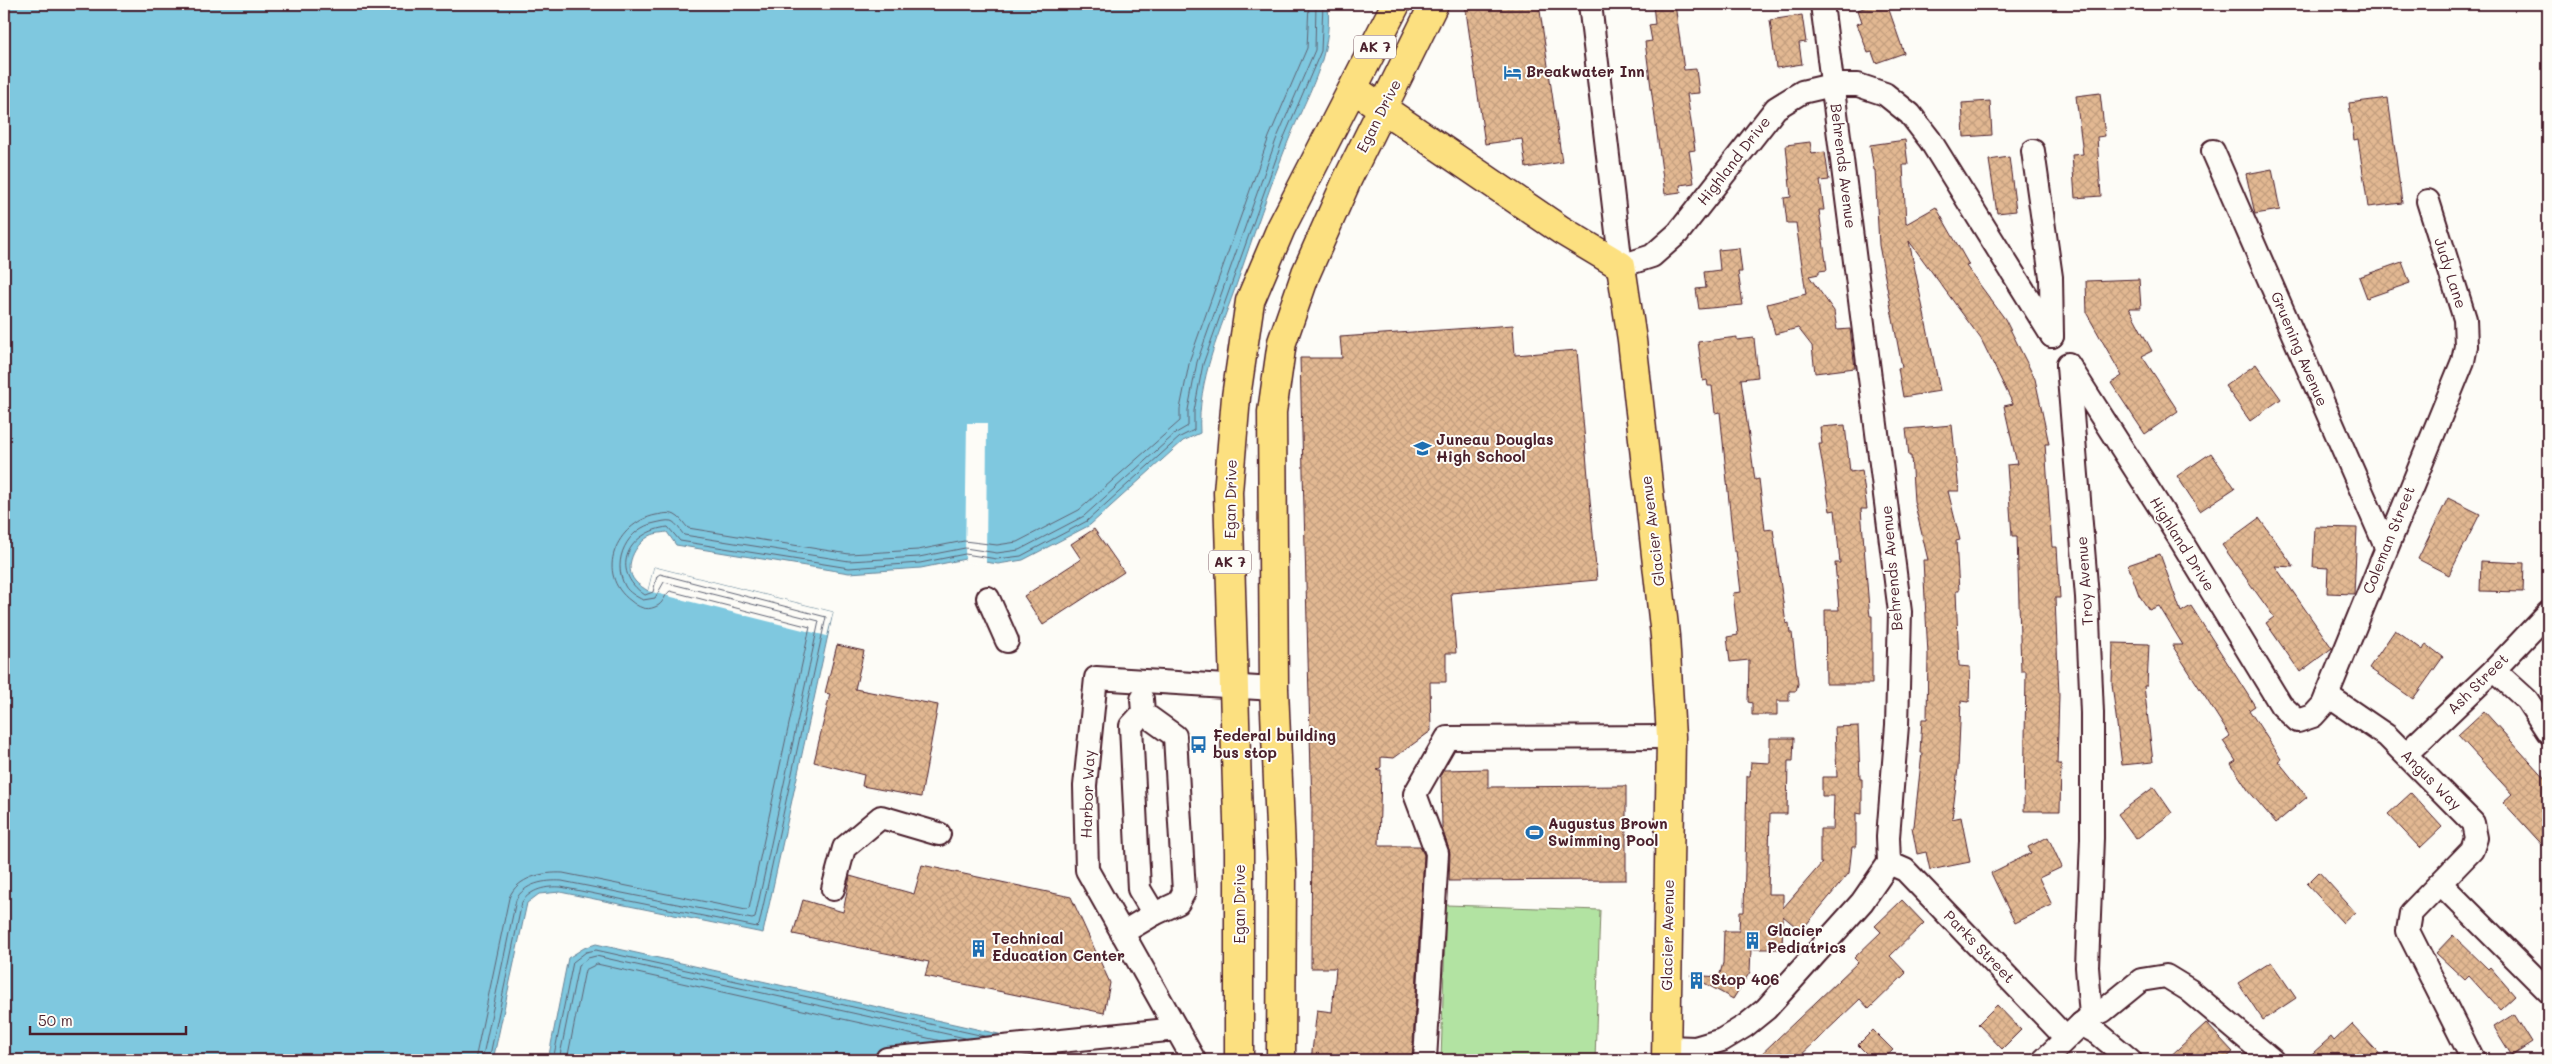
<svg xmlns="http://www.w3.org/2000/svg" width="2552" height="1064" viewBox="0 0 2552 1064" font-family="Mali,sans-serif">
<style>
.green{fill:#b2e3a2;stroke:#7e8166}
.water{fill:#7fc8df;stroke:#6a8497}
.pier{fill:#fdfcf7}
.lines{fill:none;stroke-linecap:round;stroke-linejoin:round}
.shore{stroke:#5f6373;stroke-width:1}
.building{fill:url(#building-cross-hatch);stroke:#4a1f2b}
.minor-casing{stroke:#4a1f2b;stroke-width:26}
.major-casing{stroke:#4a1f2b;stroke-width:31}
.highway-casing{stroke:#4a1f2b;stroke-width:31}
.minor{stroke:#fdfcf7;stroke-width:22}
.major{stroke:#fce080;stroke-width:28}
.highway{stroke:#fce080;stroke-width:28}
.labels{text-anchor:middle;stroke-width:4;stroke-linejoin:round;paint-order:stroke}
.shield{fill:#fdfcf7;stroke:#806168;stroke-width:1}
.shield-label{font-size:14px;font-weight:bold;fill:#4a1f2b}
.poi-label{font-size:15px;font-weight:bold;fill:#4a1f2b;stroke:#fdfcf7;text-anchor:start}
.street-label{font-size:15px;fill:#4a1f2b;stroke:#fdfcf7}
</style>
<defs>
<pattern id="building-cross-hatch" width="8" height="8" patternUnits="userSpaceOnUse" patternTransform="scale(1.25)"><rect width="8" height="8" fill="#e2b892"/><path d="M0 0l8 8M0 8l8-8" fill="none" stroke="#c39e7e"/></pattern>
</defs>
<rect width="100%" height="100%" fill="#fdfcf7"/>
<filter id="ink" filterUnits="userSpaceOnUse"><feTurbulence type="fractalNoise" baseFrequency=".02" numOctaves="2"/><feDisplacementMap in="SourceGraphic" scale="10" xChannelSelector="R" yChannelSelector="G"/><feConvolveMatrix kernelMatrix="1 2 1 2 8 2 1 2 1" color-interpolation-filters="sRGB"/></filter>
<g filter="url(#ink)">
<path class="green" d="M1446,905L1600,910L1595,1060H1441Z"/>
<g class="water">
<path d="M4,4H1328C1333,57 1306,96 1287,144C1269,188 1254,234 1238,280C1221,329 1197,380 1200,433L1183,441L1090,525L1023,560L998,564L965,559L921,568L849,573L676,545L667,532C661,533 653,533 648,537C635,545 623,567 635,581C638,585 644,588 648,591L654,567L833,612L763,933L560,892L539,894L527,903L493,1060H4Z"/>
<path d="M596,944L1021,1039L1019,1053L1052,1060H548L568,958L584,948Z"/>
</g>
<g class="pier">
<path d="M967,423H987L986,565L962,563L965,559Z"/>
<path d="M654,567L833,612L827,636L648,591Z"/>
</g>
<g class="lines">
<g class="shore">
<path d="M475,1060L509,898C517,877 543,872 563,873L746,910L749,909L810,627L670,591C664,595 664,604 655,607C646,611 638,607 631,601C594,574 616,523 656,515C663,514 669,512 675,515C681,518 684,524 688,528L849,554L918,550L964,541L997,545L1017,542L1079,510L1180,421V409L1190,359L1269,137L1307,48L1309,4"/>
<path d="M482,1060L516,900C524,883 545,880 562,881L752,919L755,918L819,621L664,582L655,598L643,600C637,597 628,592 625,586C611,560 628,528 655,523C660,522 666,520 671,521C677,523 680,531 684,535L849,561L919,557L965,548L997,553L1019,550L1084,516L1176,433L1188,426V410L1197,362L1276,140L1315,50L1316,4"/>
<path d="M489,1060L522,902C531,889 546,886 561,887L757,927L759,925L826,617L660,574L657,576L653,592L645,595C608,570 629,531 668,527L680,541L849,568L920,563L965,554L997,559L1021,556L1087,521L1180,437L1194,430V411L1203,364L1282,142L1321,51L1323,4"/>
<path d="M553,1060L573,962L586,952L596,950L984,1036"/>
<path d="M559,1060L578,966L588,958L596,956L965,1038"/>
<path d="M567,1060L585,970L597,964L941,1041"/>
</g>
</g>
<g class="building">
<path d="M1465,4H1539L1562,162L1526,168L1522,139L1485,144Z"/>
<path d="M1653,4H1675L1684,70L1696,69L1699,93L1687,94L1695,150L1689,151L1694,183L1680,185L1681,192L1665,194L1645,42L1652,41L1649,25L1655,24Z"/>
<path d="M1875,4H1887L1904,53L1876,63L1872,52L1868,53L1857,24L1862,22L1858,10Z"/>
<path d="M1802,15L1806,42L1799,43L1802,64L1776,68L1770,20Z"/>
<path d="M2100,93L2105,136L2097,137L2101,196L2075,198L2072,155L2083,154L2076,96Z"/>
<path d="M2388,98L2402,203L2368,207L2358,139L2354,140L2349,103Z"/>
<path d="M1990,101L1992,135L1964,137L1962,103Z"/>
<path d="M1905,140L1908,165H1903L1906,224L1936,207L1969,265L1966,266L2005,319L2035,379L2049,444H2045L2052,547H2057L2060,598H2055L2059,695L2057,764H2061L2060,811H2024L2026,671H2021L2017,536H2012L2007,465L2017,464L2004,406L2013,404L1981,339L1909,241L1940,391L1903,397L1898,368L1902,367L1879,245L1875,170H1874L1870,145Z"/>
<path d="M1810,142L1812,154L1825,152L1829,180L1820,181L1824,210H1819L1827,270L1819,271V274L1809,276L1834,311L1837,330L1850,329L1855,368L1815,373L1812,346L1798,328L1775,334L1767,304L1806,294L1796,223H1787L1784,198L1791,197L1786,145Z"/>
<path d="M2009,157L2016,211L1997,213L1989,160Z"/>
<path d="M2272,169L2280,210L2255,214L2246,174Z"/>
<path d="M1739,248L1742,272H1738L1743,305L1699,309L1696,289L1706,288L1704,272L1720,270L1718,250Z"/>
<path d="M2402,262L2410,283L2367,298L2359,277Z"/>
<path d="M2139,279L2141,308H2129L2152,351L2142,356L2178,411L2145,434L2111,383L2122,376L2087,314L2086,281Z"/>
<path d="M1513,325L1515,355L1577,350L1597,580L1451,593L1456,653H1446V682H1430L1431,731L1394,758L1381,757V767L1377,770H1381L1379,846H1420L1424,855L1412,1060H1311L1317,1010L1332,1012L1336,968H1311L1312,809L1300,358H1342L1340,337Z"/>
<path d="M1737,337V340L1754,338L1758,377L1741,379L1755,480L1759,479L1765,530L1773,529L1786,624L1789,623L1790,633H1792L1798,684L1796,691H1789V701H1777V715H1752V703L1748,702L1749,660L1730,662L1727,637L1738,635L1733,593L1741,592L1736,551H1734L1720,412L1715,413L1712,386H1708L1707,380L1703,381L1698,342Z"/>
<path d="M2256,364L2281,399L2250,421L2225,386Z"/>
<path d="M1845,425L1850,472L1862,470L1867,509H1861L1869,608L1870,616H1872V684H1826L1825,610H1839L1835,563H1840L1835,510L1830,511L1819,444H1822L1820,427Z"/>
<path d="M1952,425L1959,491H1948L1960,540L1956,541L1959,591H1956L1959,666L1970,667L1969,702L1961,701L1958,768L1952,819L1961,817L1970,862L1930,870L1926,852L1917,854L1912,827L1914,826L1922,753H1920L1922,719H1927L1928,655L1923,560H1928L1914,501L1911,456H1909L1906,429Z"/>
<path d="M2211,453L2235,488L2200,511L2177,476Z"/>
<path d="M2448,498L2480,514L2449,575L2418,559Z"/>
<path d="M2259,518L2294,567L2275,566L2332,648L2300,672L2266,623L2274,617L2222,545Z"/>
<path d="M2315,527L2357,528L2354,594L2327,593L2328,568L2313,567Z"/>
<path d="M1094,529L1124,572L1043,625L1024,596L1081,559L1071,544Z"/>
<path d="M2160,554L2181,612L2191,606L2255,706L2249,710L2281,759L2278,761L2307,797L2276,823L2248,790L2231,764L2236,761L2223,741L2230,736L2172,645H2183L2159,606L2149,610L2139,595L2128,565Z"/>
<path d="M2481,561L2524,563L2523,592L2480,591Z"/>
<path d="M2395,630L2423,650L2426,644L2443,657L2413,699L2369,668Z"/>
<path d="M2113,643L2149,644L2147,686H2144L2153,762L2122,765L2112,684Z"/>
<path d="M837,645L864,651L855,689L938,705L921,797L862,786L864,775L814,762L830,694L825,693Z"/>
<path d="M2484,711L2548,782V851L2503,802L2512,794L2458,735Z"/>
<path d="M1858,726L1860,779H1862V814L1856,813V847H1852L1849,873L1801,931L1783,916L1782,949H1751L1750,972L1733,999L1690,975L1719,977L1723,963L1724,931H1739L1740,912H1744L1747,776H1750L1751,762L1770,763V738H1794L1793,761H1788L1787,814H1770L1768,894H1783V908L1822,863H1820V829H1833L1834,796H1822V777H1837L1835,727Z"/>
<path d="M1488,769V787L1626,786V880L1449,881L1450,853L1442,828L1441,774L1444,770Z"/>
<path d="M2154,787L2172,813L2136,839L2118,814Z"/>
<path d="M2411,793L2442,827L2420,848L2388,814Z"/>
<path d="M2048,837L2062,867L2039,878L2052,905L2015,923L1991,873L2031,853L2028,847Z"/>
<path d="M922,865L1071,897L1110,983L1104,1013L925,976L929,962L793,934L803,900L843,912L850,876L914,894Z"/>
<path d="M2319,872L2355,912L2343,923L2307,884Z"/>
<path d="M1902,900L1924,923L1890,956L1906,973L1869,1009L1860,999L1796,1060H1755L1858,962L1854,958L1881,932L1875,926Z"/>
<path d="M2453,935L2488,969L2490,967L2515,996L2500,1010L2469,976L2465,980L2436,953Z"/>
<path d="M2271,962L2296,998L2263,1020L2238,983Z"/>
<path d="M1997,1005L2021,1030L2002,1049L1978,1024Z"/>
<path d="M2514,1014L2532,1043L2512,1056L2494,1027Z"/>
<path d="M2206,1023L2233,1052L2224,1060H2166Z"/>
<path d="M2352,1024L2385,1060H2305L2331,1037L2334,1041Z"/>
<path d="M1873,1030L1893,1050L1882,1060H1873L1858,1045Z"/>
</g>
<g class="lines">
<defs>
<g id="minor">
<path d="M1590,4L1621,266L1652,256L1678,233L1776,108L1802,92L1832,85H1858L1885,94L1910,114L1930,140L2052,336"/>
<path d="M2033,151L2051,277L2052,336"/>
<path d="M2213,151L2386,547"/>
<path d="M2068,364L2180,539L2281,705L2298,721L2313,716L2323,705L2463,361L2466,346L2465,319L2428,201"/>
<path d="M2068,366L2087,597L2092,713V838L2087,967L2091,1016"/>
<path d="M988,598L1007,641"/>
<path d="M2494,670L2527,700L2548,732"/>
<path d="M2327,695L2387,736L2473,823L2476,838L2472,850L2411,913L2408,931L2473,1060"/>
<path d="M1142,699L1143,713L1131,726L1139,889L1154,914"/>
<path d="M2406,754L2494,670L2548,613"/>
<path d="M1889,863L1905,870L2066,1038"/>
<path d="M2441,884L2548,991"/>
<path d="M833,889L844,848L881,817L939,834"/>
<path d="M1122,933L1154,914L1178,903L1184,892L1175,736L1143,713"/>
<path d="M2081,1024L2099,1034L2130,1060"/>
<path d="M1666,1047L1695,1048L1722,1040L1745,1026L1766,1009L1862,902L1889,863L1888,837L1897,725L1900,612L1822,4"/>
<path d="M887,1059L1177,1029"/>
<path d="M1194,1060L1087,870L1085,786L1096,678L1274,689"/>
<path d="M1425,1060L1437,853L1415,794L1447,738L1671,737"/>
<path d="M2044,1060L2081,1024L2091,1016L2103,1011L2141,980L2166,976L2189,990L2272,1060"/>
</g>
<path id="major" d="M1354,89L1561,230L1621,266L1632,340L1665,636L1671,737L1666,1060"/>
<g id="highway">
<path d="M1239,1060V852L1228,492L1236,397L1250,301L1281,228L1396,4"/>
<path d="M1281,1060L1282,873L1274,689L1272,412L1282,342L1306,273L1348,178L1434,4"/>
</g>
</defs>
<use href="#minor" class="minor-casing"/>
<use href="#major" class="major-casing"/>
<use href="#highway" class="highway-casing"/>
<use href="#minor" class="minor"/>
<use href="#major" class="major"/>
<use href="#highway" class="highway"/>
</g>
</g>
<defs>
<symbol id="hotel-bare" viewBox="-9 -9 18 18"><path d="M-6-4.5h1.5V1H6V5H4.5V3h-9V5H-6ZM-4 0a1.8 1.8 0 1 1 3.6 0ZM.5 0V-2.5h3Q6-2.5 6 0Z" fill="#1f6fb2" stroke="#fdfcf7" stroke-width="2.5" paint-order="stroke"/></symbol>
<symbol id="school-bare" viewBox="-9 -9 18 18"><path d="M0-5L7-2L0 1L-7-2ZM-4 1L0 2.5L4 1V4Q0 6-4 4Z" fill="#1f6fb2" stroke="#fdfcf7" stroke-width="2.5" paint-order="stroke"/></symbol>
<symbol id="bus-bare" viewBox="-9 -9 18 18"><path d="M-5-6H5V4H4V6H2V4H-2V6H-4V4H-5ZM-3.5-4V0h7V-4ZM-3.5 1.2v1.5H-2V1.2ZM2 1.2v1.5H3.5V1.2Z" fill="#1f6fb2" stroke="#fdfcf7" stroke-width="2.5" paint-order="stroke"/></symbol>
<symbol id="stadium-bare" viewBox="-9 -9 18 18"><path d="M0-5a6.5 5 0 1 0 0 10a6.5 5 0 1 0 0-10ZM-3.5-1.8h7v3.6h-7Z" fill="#1f6fb2" stroke="#fdfcf7" stroke-width="2.5" paint-order="stroke"/></symbol>
<symbol id="building-bare" viewBox="-9 -9 18 18"><path d="M-4-6H4V6H1V3H-1V6H-4ZM-2.5-4.3h1.7v1.8h-1.7ZM.8-4.3h1.7v1.8H.8ZM-2.5-1h1.7V.8h-1.7ZM.8-1h1.7V.8H.8Z" fill="#1f6fb2" stroke="#fdfcf7" stroke-width="2.5" paint-order="stroke"/></symbol>
</defs>
<g fill-rule="evenodd">
<use href="#hotel-bare" x="1500" y="60" width="25" height="25"/>
<use href="#school-bare" x="1410" y="436" width="25" height="25"/>
<use href="#bus-bare" x="1186" y="732" width="25" height="25"/>
<use href="#stadium-bare" x="1522" y="820" width="25" height="25"/>
<use href="#building-bare" x="1740" y="928" width="25" height="25"/>
<use href="#building-bare" x="966" y="936" width="25" height="25"/>
<use href="#building-bare" x="1684" y="968" width="25" height="25"/>
</g>
<g class="labels">
<g class="shield">
<rect x="1354" y="35.5" width="42" height="23" rx="4"/>
<rect x="1209" y="550.5" width="42" height="23" rx="4"/>
</g>
<g class="shield-label">
<text x="1375" y="52">AK 7</text>
<text x="1230" y="567">AK 7</text>
</g>
<g class="poi-label">
<text x="1526" y="77">Breakwater Inn</text>
<text x="1436" y="445">Juneau Douglas<tspan x="1436" dy="17">High School</tspan></text>
<text x="1213" y="741">Federal building<tspan x="1213" dy="17">bus stop</tspan></text>
<text x="1548" y="829">Augustus Brown<tspan x="1548" dy="17">Swimming Pool</tspan></text>
<text x="1767" y="936">Glacier<tspan x="1767" dy="17">Pediatrics</tspan></text>
<text x="992" y="944">Technical<tspan x="992" dy="17">Education Center</tspan></text>
<text x="1711" y="985">Stop 406</text>
</g>
<g class="street-label">
<text transform="translate(1379 116) rotate(-63)" y="5">Egan Drive</text>
<text transform="translate(1734 161) rotate(-52)" y="5">Highland Drive</text>
<text transform="translate(1843 166) rotate(83)" y="5">Behrends Avenue</text>
<text transform="translate(2450 273) rotate(72)" y="5">Judy Lane</text>
<text transform="translate(2299 349) rotate(67)" y="5">Gruening Avenue</text>
<text transform="translate(1231 499) rotate(-89)" y="5">Egan Drive</text>
<text transform="translate(1653 531) rotate(-97)" y="5">Glacier Avenue</text>
<text transform="translate(2389 540) rotate(-68)" y="5">Coleman Street</text>
<text transform="translate(2182 544) rotate(58)" y="5">Highland Drive</text>
<text transform="translate(1892 568) rotate(-95)" y="5">Behrends Avenue</text>
<text transform="translate(2085 581) rotate(-94)" y="5">Troy Avenue</text>
<text transform="translate(2478 684) rotate(-45)" y="5">Ash Street</text>
<text transform="translate(2431 780) rotate(45)" y="5">Angus Way</text>
<text transform="translate(1088 794) rotate(-88)" y="5">Harbor Way</text>
<text transform="translate(1240 904) rotate(-90)" y="5">Egan Drive</text>
<text transform="translate(1668 935) rotate(-89)" y="5">Glacier Avenue</text>
<text transform="translate(1979 947) rotate(46)" y="5">Parks Street</text>
</g>
</g>
<rect width="2552" height="1064" fill="none" stroke="#fdfcf7" stroke-width="20"/>
<rect x="10" y="10" width="2532" height="1044" fill="none" stroke="#4a1f2b" stroke-width="2" filter="url(#ink)"/>
<path d="M30 1026v8h156v-8" fill="none" stroke="#4a1f2b" stroke-width="2.5"/>
<text x="38" y="1026" font-size="15" fill="#4a1f2b" stroke="#fdfcf7" stroke-width="4" paint-order="stroke">50 m</text>
</svg>
